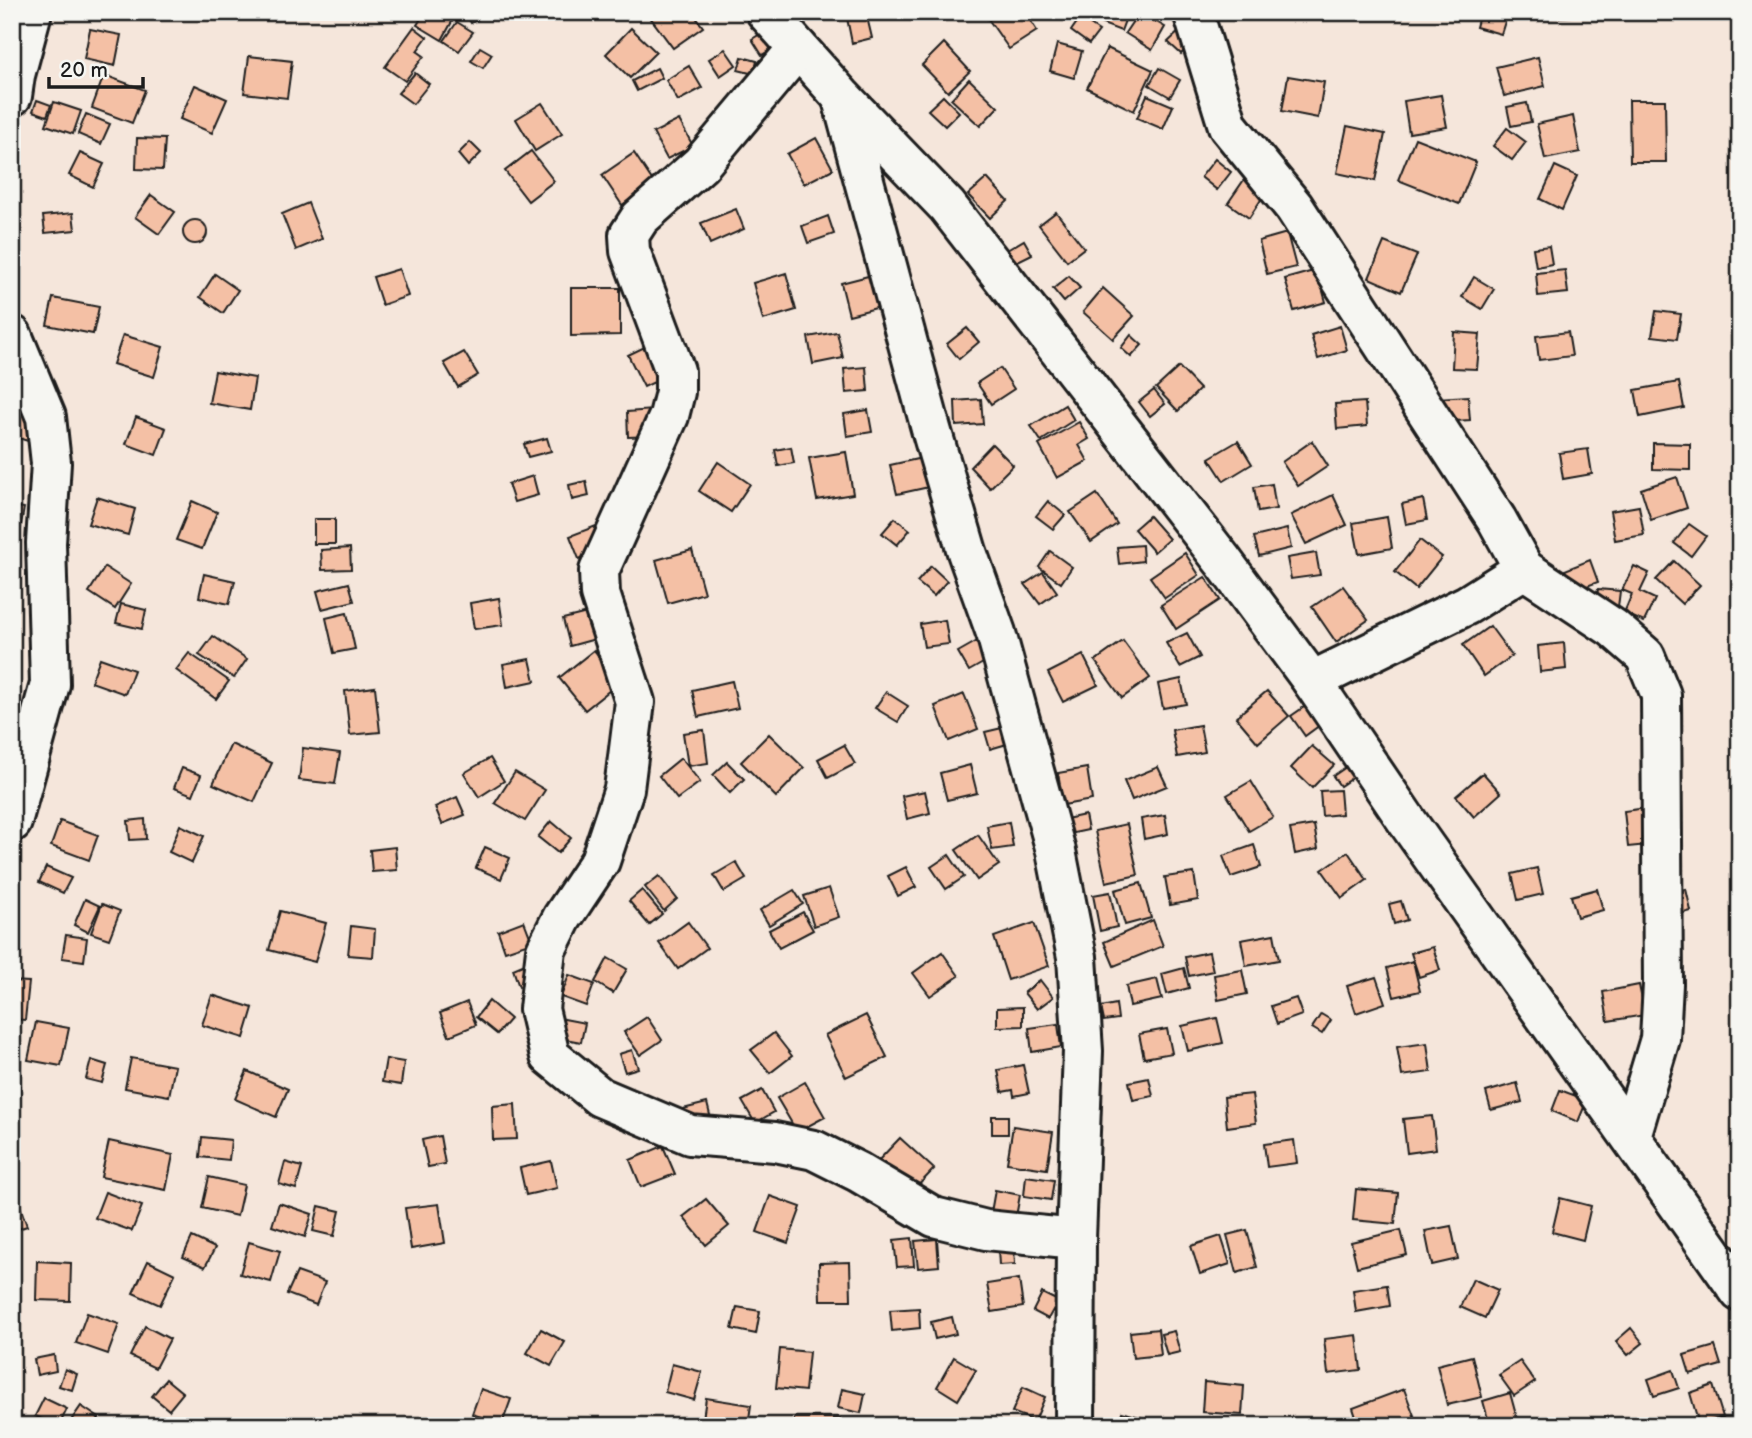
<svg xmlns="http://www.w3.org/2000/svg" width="1752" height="1438" viewBox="0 0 1752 1438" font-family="'Balsamiq Sans',sans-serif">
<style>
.building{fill:#f4c0a5;stroke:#1c1c1c;stroke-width:2}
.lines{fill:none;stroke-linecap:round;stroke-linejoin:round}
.minor-casing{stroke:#1c1c1c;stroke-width:44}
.minor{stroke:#f6f6f2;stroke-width:38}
</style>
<rect width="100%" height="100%" fill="#f5e6db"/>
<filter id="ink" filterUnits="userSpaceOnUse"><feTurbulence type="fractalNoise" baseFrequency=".0143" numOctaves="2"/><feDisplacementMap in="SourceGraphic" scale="14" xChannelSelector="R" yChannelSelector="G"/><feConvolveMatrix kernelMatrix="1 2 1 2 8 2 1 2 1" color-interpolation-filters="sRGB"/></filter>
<g filter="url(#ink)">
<g class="building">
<path d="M425,12H445L454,18L442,40L417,25Z"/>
<path d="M465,12H490L471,23Z"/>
<path d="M649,12H692L703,27L673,48L647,13Z"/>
<path d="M900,12H936V13L901,18Z"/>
<path d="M1025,12L1037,31L1009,49L984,13Z"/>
<path d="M1096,12H1128L1121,31L1092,20Z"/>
<path d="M1139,12L1165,27L1152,50L1125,33Z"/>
<path d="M1480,12H1508L1501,34L1476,27Z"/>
<path d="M1543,12H1571L1572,16L1544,18Z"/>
<path d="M866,13L872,38L852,43L847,18Z"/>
<path d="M1080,18L1099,31L1089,44L1071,31Z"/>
<path d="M457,22L473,32L459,51L444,41Z"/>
<path d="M414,27L427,37L417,51L424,56L405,81L385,67Z"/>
<path d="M631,28L656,52L630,78L606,54Z"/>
<path d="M1183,28L1195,40L1181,54L1168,42Z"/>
<path d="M90,29L121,35L115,66L84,59Z"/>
<path d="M767,30L776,46L762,55L752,39Z"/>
<path d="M944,43L970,71L948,92L922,65Z"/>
<path d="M1057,44L1082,51L1074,78L1050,71Z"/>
<path d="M480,47L492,54L483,68L471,61Z"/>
<path d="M1107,48L1153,70L1134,111L1087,88Z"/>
<path d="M725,49L736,65L720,76L709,59Z"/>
<path d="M249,56L292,61L287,98L244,93Z"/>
<path d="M742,57L757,61L754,74L738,70Z"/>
<path d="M1538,57L1545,86L1504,96L1496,67Z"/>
<path d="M689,66L702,88L678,101L666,80Z"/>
<path d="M657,68L662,78L637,91L632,81Z"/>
<path d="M1159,68L1180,80L1170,97L1149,85Z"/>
<path d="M415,73L429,84L413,104L398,93Z"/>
<path d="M104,75L145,90L132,123L92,108Z"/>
<path d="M1288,76L1324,82L1318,118L1282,111Z"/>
<path d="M969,79L998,107L980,126L951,99Z"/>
<path d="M195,85L227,99L212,133L180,119Z"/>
<path d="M1147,95L1173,106L1163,129L1137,118Z"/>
<path d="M1441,95L1447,127L1409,133L1404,101Z"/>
<path d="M943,96L959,112L945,126L928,110Z"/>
<path d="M37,100L51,105L47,116L33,111Z"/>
<path d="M1629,100H1665L1666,162H1630Z"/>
<path d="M54,102L81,111L73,134L46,125Z"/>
<path d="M542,103L562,134L535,151L516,119Z"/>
<path d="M1527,103L1531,122L1511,126L1507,107Z"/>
<path d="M86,114L110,124L101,144L78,134Z"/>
<path d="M1573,116L1580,152L1545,159L1537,124Z"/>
<path d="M679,120L693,146L667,159L653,133Z"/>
<path d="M1347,126L1385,134L1375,181L1337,173Z"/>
<path d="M1507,128L1526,142L1512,160L1493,146Z"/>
<path d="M137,138L165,139L163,170L136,169Z"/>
<path d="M816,138L833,169L804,184L787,154Z"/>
<path d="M1415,138L1476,162L1459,204L1398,180Z"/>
<path d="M470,142L481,153L468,166L458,154Z"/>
<path d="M531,151L554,181L528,201L505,171Z"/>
<path d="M80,153L104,164L93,187L69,175Z"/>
<path d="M634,153L654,183L622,205L602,175Z"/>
<path d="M1215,159L1231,172L1217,190L1201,177Z"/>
<path d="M1555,166L1577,176L1562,210L1540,199Z"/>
<path d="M1248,174L1268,189L1249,218L1228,203Z"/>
<path d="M987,178L1008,201L990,218L968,195Z"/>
<path d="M151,195L175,212L159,234L135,217Z"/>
<path d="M308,203L322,239L296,250L282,214Z"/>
<path d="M736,209L744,229L710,244L701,223Z"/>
<path d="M1056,212L1084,248L1067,261L1039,225Z"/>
<path d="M73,213L75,230L45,233L43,216Z"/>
<path d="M828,216L834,234L808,243L802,226Z"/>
<circle cx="195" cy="232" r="12"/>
<path d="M1287,233L1296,267L1267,274L1259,241Z"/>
<path d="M1024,240L1032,254L1014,263L1007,250Z"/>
<path d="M1384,242L1417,255L1401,292L1369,278Z"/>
<path d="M1549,246L1552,264L1536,267L1533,248Z"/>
<path d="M399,269L408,296L382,305L373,277Z"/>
<path d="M1317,270L1326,302L1294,311L1285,279Z"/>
<path d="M1565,270L1568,293L1538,296L1536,273Z"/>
<path d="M786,273L796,310L763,320L753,283Z"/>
<path d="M215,274L238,290L223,313L200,297Z"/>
<path d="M872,275L880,307L849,315L841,283Z"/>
<path d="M1069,276L1080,288L1064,302L1053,289Z"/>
<path d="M1474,277L1494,289L1482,309L1462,297Z"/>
<path d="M571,288H620V335L571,336Z"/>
<path d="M1103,288L1134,316L1113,339L1083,312Z"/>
<path d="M53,298L99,307L93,334L47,325Z"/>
<path d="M1656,311L1681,314L1677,339L1652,336Z"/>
<path d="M1340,326L1347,350L1318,359L1311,335Z"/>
<path d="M967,328L979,342L959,359L947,344Z"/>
<path d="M837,332L843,358L813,364L808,337Z"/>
<path d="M1454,332L1480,334L1477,369L1452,368Z"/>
<path d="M1568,332L1572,356L1539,360L1536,336Z"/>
<path d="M123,335L163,347L154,377L113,364Z"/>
<path d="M1131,335L1142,345L1131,357L1121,348Z"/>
<path d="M655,342L671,374L644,387L628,355Z"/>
<path d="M464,352L478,375L458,387L444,363Z"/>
<path d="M866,367L868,391L846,393L844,369Z"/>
<path d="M1179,367L1200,389L1178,411L1156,388Z"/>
<path d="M1000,368L1014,389L991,404L977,383Z"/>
<path d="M215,371L255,378L250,410L209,403Z"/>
<path d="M1679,382L1684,408L1640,417L1635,390Z"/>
<path d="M1154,390L1165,404L1150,416L1139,402Z"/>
<path d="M1468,396L1470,420L1439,422L1438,398Z"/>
<path d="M981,399L983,424L956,426L955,401Z"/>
<path d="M1365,402L1367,426L1337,429L1335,404Z"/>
<path d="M1065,405L1074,420L1041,441L1031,426Z"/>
<path d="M16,410L39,417L31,442L12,436V420Z"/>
<path d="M653,410L655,436L628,437L627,412Z"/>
<path d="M868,410L872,432L847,436L844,414Z"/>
<path d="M136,417L166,428L156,455L126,444Z"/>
<path d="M1079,422L1089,439L1079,445L1088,461L1057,478L1039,445Z"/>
<path d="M547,438L551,451L528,457L524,444Z"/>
<path d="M1238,441L1252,464L1224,481L1209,458Z"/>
<path d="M1312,441L1328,466L1298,486L1282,462Z"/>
<path d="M1653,443L1690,444V470L1653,469Z"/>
<path d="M992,444L1013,465L990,488L970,467Z"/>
<path d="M791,447L794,463L778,466L775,450Z"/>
<path d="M1588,449L1592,474L1563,479L1559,453Z"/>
<path d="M846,452L853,494L817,500L809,458Z"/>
<path d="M922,458L929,487L897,494L890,465Z"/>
<path d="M718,462L750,484L731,512L699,491Z"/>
<path d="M533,476L538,495L514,502L508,484Z"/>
<path d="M1677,477L1687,508L1651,520L1641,489Z"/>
<path d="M586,481L589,496L572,500L569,485Z"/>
<path d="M1272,484L1276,509L1258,512L1254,487Z"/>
<path d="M1097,494L1117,524L1091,542L1070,512Z"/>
<path d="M1333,495L1347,525L1306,544L1291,515Z"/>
<path d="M97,497L135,509L128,535L88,524Z"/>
<path d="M1423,499L1427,520L1406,524L1402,504Z"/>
<path d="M192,501L217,512L202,549L176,540Z"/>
<path d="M1048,501L1065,515L1053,529L1036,516Z"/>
<path d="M12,506L24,508L20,530L12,528Z"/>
<path d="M1639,506L1644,535L1615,540L1610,511Z"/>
<path d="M1149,516L1169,539L1154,552L1134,529Z"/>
<path d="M1387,517L1392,548L1359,554L1353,523Z"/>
<path d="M895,518L910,530L897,545L882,533Z"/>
<rect x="314" y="519" width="21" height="25"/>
<path d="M1689,524L1706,536L1691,556L1674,543Z"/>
<path d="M596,526L605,549L579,559L570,536Z"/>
<path d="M1287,529L1291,548L1259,556L1254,537Z"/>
<path d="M1420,540L1442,557L1416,589L1395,572Z"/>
<path d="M1142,545L1143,561L1119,564L1117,547Z"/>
<path d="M350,548L351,569L322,570L321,550Z"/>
<path d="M692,550L704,593L668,603L656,560Z"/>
<path d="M1050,551L1072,567L1061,583L1039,567Z"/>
<path d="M1185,553L1199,575L1165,598L1150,577Z"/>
<path d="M1316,553L1320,575L1291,579L1287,558Z"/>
<path d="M1590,560L1598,582L1573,591L1565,570Z"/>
<path d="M1674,561L1700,585L1682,604L1656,580Z"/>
<path d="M931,566L947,581L934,596L917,582Z"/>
<path d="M1634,566L1649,573L1640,592L1655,599L1644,622L1624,613L1632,594L1622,590Z"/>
<path d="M105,567L131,584L115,609L89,592Z"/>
<path d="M1043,572L1057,592L1040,604L1025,584Z"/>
<path d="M204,574L235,581L229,604L199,597Z"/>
<path d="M1205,577L1220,600L1176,629L1161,605Z"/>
<path d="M349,583L354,601L322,609L317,591Z"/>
<path d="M1343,586L1368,620L1336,642L1312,607Z"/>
<path d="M1598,589L1620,591L1617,615L1595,612Z"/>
<path d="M499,598L503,625L474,629L470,603Z"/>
<path d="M121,604L146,610L142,629L116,623Z"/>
<path d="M599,610L606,636L570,646L563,619Z"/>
<path d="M347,613L355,649L334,653L326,618Z"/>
<path d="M945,620L949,644L924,647L920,624Z"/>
<path d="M1490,626L1512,656L1484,676L1463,645Z"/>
<path d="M1187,633L1200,657L1180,667L1166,643Z"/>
<path d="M988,635L999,654L969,671L958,652Z"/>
<path d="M213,636L247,659L234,678L199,655Z"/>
<path d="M1123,641L1150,678L1122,698L1095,661Z"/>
<path d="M1564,643L1566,669L1540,672L1538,646Z"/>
<path d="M594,650L620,682L585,710L559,678Z"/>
<path d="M189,653L229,681L216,699L176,670Z"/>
<path d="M1083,655L1098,685L1063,702L1048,673Z"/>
<path d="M100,658L134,670L125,694L91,682Z"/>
<path d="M530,659L535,681L507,687L503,664Z"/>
<path d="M1181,679L1186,704L1163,708L1158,684Z"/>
<path d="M732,681L738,708L698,717L692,690Z"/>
<path d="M375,687L380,732L350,735L345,691Z"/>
<path d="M1267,691L1289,716L1258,743L1236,717Z"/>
<path d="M886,692L908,706L898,722L875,708Z"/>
<path d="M964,694L978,729L949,741L935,706Z"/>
<path d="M1307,705L1320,725L1305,736L1291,716Z"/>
<path d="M1200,725L1205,752L1177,757L1172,730Z"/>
<path d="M1002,728L1007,744L990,749L985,732Z"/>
<path d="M704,730L708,763L688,766L683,733Z"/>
<path d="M769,734L804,768L776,797L741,762Z"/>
<path d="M231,744L272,763L254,802L213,784Z"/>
<path d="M844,745L855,764L828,778L818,759Z"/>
<path d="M1312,746L1334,765L1312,788L1291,768Z"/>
<path d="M303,748L340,753L335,784L299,780Z"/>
<path d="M490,758L504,781L479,797L464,773Z"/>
<path d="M681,758L700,782L677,799L659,776Z"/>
<path d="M727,762L744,779L730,793L713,775Z"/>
<path d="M970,765L977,793L947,800L940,773Z"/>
<path d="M1349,765L1356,775L1340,786L1333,776Z"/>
<path d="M1158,767L1167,786L1132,800L1124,781Z"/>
<path d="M182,768L201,775L193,795L174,788Z"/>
<path d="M1087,768L1092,800L1063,805L1058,773Z"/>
<path d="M515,772L545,790L525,821L495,803Z"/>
<path d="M1483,773L1501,793L1474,817L1456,796Z"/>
<path d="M1251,781L1273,817L1249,831L1227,795Z"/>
<path d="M1340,790L1342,814L1322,816L1320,791Z"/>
<path d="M925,791L930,813L907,819L902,796Z"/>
<path d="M457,797L465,815L442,824L435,807Z"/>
<path d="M1654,807L1658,844L1628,847L1624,811Z"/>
<path d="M1085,815L1088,830L1069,834L1066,819Z"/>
<path d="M1165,815L1168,834L1144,839L1141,819Z"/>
<path d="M145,819L146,839L130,840L128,821Z"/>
<path d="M60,821L98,835L89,860L51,846Z"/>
<path d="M551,821L571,838L558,853L538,837Z"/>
<path d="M1009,822L1013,847L992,850L987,826Z"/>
<path d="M1127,824L1138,875L1106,882L1095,831Z"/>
<path d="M180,825L204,836L192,863L169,852Z"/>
<path d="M1314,825L1318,849L1295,854L1290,829Z"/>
<path d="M978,835L999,865L977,880L956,850Z"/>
<path d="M1254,845L1261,867L1231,877L1223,856Z"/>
<path d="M395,847L397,870L372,872L370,850Z"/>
<path d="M485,847L510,858L501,879L476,868Z"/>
<path d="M1348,852L1367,880L1342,898L1322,870Z"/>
<path d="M949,855L964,877L946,889L931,867Z"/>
<path d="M736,862L746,879L724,892L714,875Z"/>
<path d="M46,867L71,878L63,893L39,882Z"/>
<path d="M906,867L916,887L898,896L888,876Z"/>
<path d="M1537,868L1543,894L1518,900L1512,874Z"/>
<path d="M1194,873L1198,900L1170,905L1165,877Z"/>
<path d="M659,876L677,899L664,911L645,887Z"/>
<path d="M1141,883L1151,918L1125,925L1115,890Z"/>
<path d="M829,888L839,917L814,926L804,896Z"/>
<path d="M1597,889L1603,910L1577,917L1571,896Z"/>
<path d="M1686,889L1691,911L1673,916L1667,894Z"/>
<path d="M642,890L662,914L649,925L629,901Z"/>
<path d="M794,890L803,904L769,925L760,910Z"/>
<path d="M1110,892L1117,927L1100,931L1093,895Z"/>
<path d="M85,899L100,906L88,932L74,925Z"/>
<path d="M1401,901L1407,920L1394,924L1389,904Z"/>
<path d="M102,904L120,911L109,939L91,933Z"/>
<path d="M280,911L326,923L315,962L269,950Z"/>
<path d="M803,912L813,930L779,948L769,930Z"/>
<path d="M1153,920L1163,946L1114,966L1104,942Z"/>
<path d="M524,921L532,942L505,951L498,931Z"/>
<path d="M688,922L707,948L678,969L659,943Z"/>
<path d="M1034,923L1049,966L1008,980L994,937Z"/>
<path d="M351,926L375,929L373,957L348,955Z"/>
<path d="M1274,934L1279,960L1246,966L1241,940Z"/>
<path d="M66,935L87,938L84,961L62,958Z"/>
<path d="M1433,947L1440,970L1419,977L1411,953Z"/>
<path d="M942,952L959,976L930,996L913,973Z"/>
<path d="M1209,952L1213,971L1189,976L1185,957Z"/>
<path d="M608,958L627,969L613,993L595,982Z"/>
<path d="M534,960L541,978L519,987L513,969Z"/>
<path d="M1413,961L1420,991L1394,997L1387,968Z"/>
<path d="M1184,968L1189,988L1167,994L1162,974Z"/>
<path d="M1242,970L1247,994L1218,1000L1214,975Z"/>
<path d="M569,975L594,984L586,1006L561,997Z"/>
<path d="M1376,977L1385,1003L1356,1013L1347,986Z"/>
<path d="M1157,979L1162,999L1130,1006L1126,986Z"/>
<path d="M1040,980L1053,997L1037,1009L1024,993Z"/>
<path d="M12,981L29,982L25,1020L12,1019Z"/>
<path d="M1639,985L1645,1015L1608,1021L1603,992Z"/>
<path d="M212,995L253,1008L244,1038L202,1025Z"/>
<path d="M1296,998L1302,1015L1277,1024L1271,1006Z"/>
<path d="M489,1001L510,1019L497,1034L476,1017Z"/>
<path d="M467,1002L476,1025L449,1036L440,1013Z"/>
<path d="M1116,1004L1118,1019L1104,1021L1101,1007Z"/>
<path d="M1023,1007V1026L997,1027V1008Z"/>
<path d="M1321,1014L1331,1020L1322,1034L1312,1028Z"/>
<path d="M866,1015L887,1057L846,1077L825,1035Z"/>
<path d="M647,1017L662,1040L640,1055L624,1032Z"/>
<path d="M559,1018L585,1023L581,1042L555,1037Z"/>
<path d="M1217,1018L1223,1043L1188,1051L1182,1026Z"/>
<path d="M36,1022L69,1028L61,1066L28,1060Z"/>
<path d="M1058,1024L1061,1047L1032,1052L1029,1028Z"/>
<path d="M1167,1029L1172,1053L1144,1058L1139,1034Z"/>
<path d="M774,1033L792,1056L770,1073L751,1050Z"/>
<path d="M1427,1043L1431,1072L1402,1076L1397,1047Z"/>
<path d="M12,1049H21L19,1098H12Z"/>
<path d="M632,1050L638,1068L625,1072L619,1054Z"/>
<path d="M131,1058L175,1066L169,1096L125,1088Z"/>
<path d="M386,1059L404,1062L401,1085L382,1082Z"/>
<path d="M91,1060L107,1065L102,1083L86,1079Z"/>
<path d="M1023,1065L1029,1093L1014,1096L1013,1090L1002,1092L998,1070Z"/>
<path d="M247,1071L288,1089L276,1117L235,1099Z"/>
<path d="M1149,1078L1153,1096L1133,1100L1129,1082Z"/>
<path d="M805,1082L825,1117L797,1132L777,1098Z"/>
<path d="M1517,1083L1522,1102L1491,1110L1486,1092Z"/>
<path d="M762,1090L774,1112L755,1123L742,1101Z"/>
<path d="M1560,1090L1587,1100L1578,1122L1552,1111Z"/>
<path d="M1252,1094L1256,1123L1227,1127L1224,1097Z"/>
<path d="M707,1103L712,1123L684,1129L679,1110Z"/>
<path d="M515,1104L517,1139L493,1140L492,1106Z"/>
<rect x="992" y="1116" width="16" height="18"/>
<path d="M1432,1116L1436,1149L1407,1153L1403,1119Z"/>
<path d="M1013,1126L1053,1132L1047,1169L1007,1163Z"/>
<path d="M440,1136L445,1164L428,1167L422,1140Z"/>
<path d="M202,1137L231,1140L229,1160L200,1157Z"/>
<path d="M900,1138L934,1169L909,1195L875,1164Z"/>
<path d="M1294,1140L1297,1163L1267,1167L1264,1144Z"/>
<path d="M109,1141L173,1155L166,1190L101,1177Z"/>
<path d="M663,1146L675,1174L641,1187L630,1160Z"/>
<path d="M551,1161L557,1188L526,1195L520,1168Z"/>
<path d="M285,1162L302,1167L296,1189L279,1184Z"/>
<path d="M1026,1176L1054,1180L1051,1200L1024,1196Z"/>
<path d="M209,1177L244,1185L237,1216L202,1208Z"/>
<path d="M1356,1189L1398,1193L1395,1224L1353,1220Z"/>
<path d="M995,1190L1020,1195L1015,1222L990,1218Z"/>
<path d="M105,1192L142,1206L132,1231L95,1218Z"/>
<path d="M770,1196L801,1207L788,1243L757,1232Z"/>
<path d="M1560,1198L1591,1206L1583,1240L1552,1232Z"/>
<path d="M706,1199L729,1226L706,1245L683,1217Z"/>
<path d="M279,1203L312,1214L305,1237L272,1226Z"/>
<path d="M439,1204L445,1243L411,1249L405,1208Z"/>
<path d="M20,1206L27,1226L12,1231V1209Z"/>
<path d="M319,1206L340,1211L334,1236L313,1231Z"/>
<path d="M1451,1226L1458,1259L1432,1265L1425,1231Z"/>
<path d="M1247,1230L1257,1267L1237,1273L1227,1235Z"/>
<path d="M1401,1230L1407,1255L1357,1267L1351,1242Z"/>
<path d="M1221,1236L1230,1264L1200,1274L1191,1246Z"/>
<path d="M192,1237L215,1248L205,1267L183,1257Z"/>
<path d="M912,1238L914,1266L897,1267L894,1240Z"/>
<path d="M937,1239L939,1266L918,1268L915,1241Z"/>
<path d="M249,1242L280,1251L271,1282L240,1274Z"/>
<path d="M1014,1247L1015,1264L999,1265L998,1249Z"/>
<path d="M37,1261L71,1263L70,1301L36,1300Z"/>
<path d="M148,1261L175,1274L160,1305L133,1293Z"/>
<path d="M850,1262L851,1300H820L819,1263Z"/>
<path d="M297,1272L325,1282L316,1305L287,1294Z"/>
<path d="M1019,1279L1023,1307L992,1312L987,1284Z"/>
<path d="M1473,1279L1498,1290L1485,1318L1460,1307Z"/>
<path d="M1387,1285L1390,1306L1356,1312L1353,1290Z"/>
<path d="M1042,1293L1058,1301L1048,1319L1033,1311Z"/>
<path d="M737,1307L760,1311L756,1334L732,1329Z"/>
<path d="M919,1308L920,1328L892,1331L890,1310Z"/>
<path d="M87,1313L119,1324L108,1354L76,1343Z"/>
<path d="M952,1317L956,1334L935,1339L931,1322Z"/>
<path d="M145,1326L170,1339L155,1368L130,1356Z"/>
<path d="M1631,1328L1643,1343L1628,1355L1616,1341Z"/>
<path d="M541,1329L565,1342L551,1366L527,1353Z"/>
<path d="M1158,1329L1161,1355L1133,1358L1130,1332Z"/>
<path d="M1174,1331L1180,1352L1167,1355L1161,1334Z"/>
<path d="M1357,1335L1361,1370L1328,1374L1324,1339Z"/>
<path d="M1715,1346L1721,1365L1690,1374L1684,1355Z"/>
<path d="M780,1349L809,1352L805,1391L776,1388Z"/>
<path d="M54,1355L56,1371L37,1375L34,1359Z"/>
<path d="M1472,1356L1482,1397L1447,1405L1437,1365Z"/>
<path d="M954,1357L976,1370L958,1400L937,1387Z"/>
<path d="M1520,1361L1535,1382L1514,1396L1499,1375Z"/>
<path d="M672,1364L702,1372L694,1400L665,1392Z"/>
<path d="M65,1369L77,1374L72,1390L59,1386Z"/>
<path d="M1673,1370L1679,1388L1654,1396L1648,1379Z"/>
<path d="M166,1379L183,1393L169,1410L152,1396Z"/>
<path d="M1204,1382L1244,1386L1242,1415L1202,1412Z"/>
<path d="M1713,1385L1723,1417L1699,1424L1690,1393Z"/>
<path d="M1023,1387L1045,1397L1035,1421L1012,1412Z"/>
<path d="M481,1389L511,1399L502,1424L472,1414Z"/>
<path d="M842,1389L865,1394L861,1413L838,1408Z"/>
<path d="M1404,1389L1418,1426H1359L1353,1408Z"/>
<path d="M1510,1393L1519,1426H1490L1483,1401Z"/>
<path d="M44,1398L67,1409L59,1426L35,1416Z"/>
<path d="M706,1398L751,1405L748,1426H702Z"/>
<path d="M81,1406L99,1418L94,1426H75L70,1422Z"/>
<path d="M1122,1412L1157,1422L1156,1426H1118Z"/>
<rect x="794" y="1418" width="46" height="8"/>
</g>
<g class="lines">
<defs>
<g id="minor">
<path d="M766,12L841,96L947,206L1223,561L1312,681L1409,824L1740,1292"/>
<path d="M1193,12L1228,126L1294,207L1497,520L1524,569L1613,628L1645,656L1661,695L1663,984L1660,1039L1631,1136"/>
<path d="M798,48L701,164L640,218L629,235L630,251L675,371V392L669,416L599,571L600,594L635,702L624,789L600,861L562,918L546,950L539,1009L550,1056L600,1097L690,1135L775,1142L814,1150L858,1172L934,1217L986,1230L1076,1239"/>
<path d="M12,96L15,75L32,12"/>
<path d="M842,99L931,429L967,552L996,633L1056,851L1077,957L1083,1051L1076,1239L1075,1426"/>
<path d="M12,335L46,417L51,463L46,543L50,684L12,822"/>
<path d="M1312,681L1467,605L1524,569"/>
</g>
</defs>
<use href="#minor" class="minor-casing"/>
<use href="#minor" class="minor"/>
</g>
</g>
<rect width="1752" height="1438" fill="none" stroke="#f6f6f2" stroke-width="42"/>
<rect x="21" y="21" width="1710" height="1396" fill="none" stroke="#1c1c1c" stroke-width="2.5" filter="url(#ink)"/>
<path d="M49 77v10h94v-10" fill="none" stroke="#1c1c1c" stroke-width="3.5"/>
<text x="60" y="77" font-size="21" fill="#1c1c1c" stroke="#f6f6f2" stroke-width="5" paint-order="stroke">20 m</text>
</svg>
